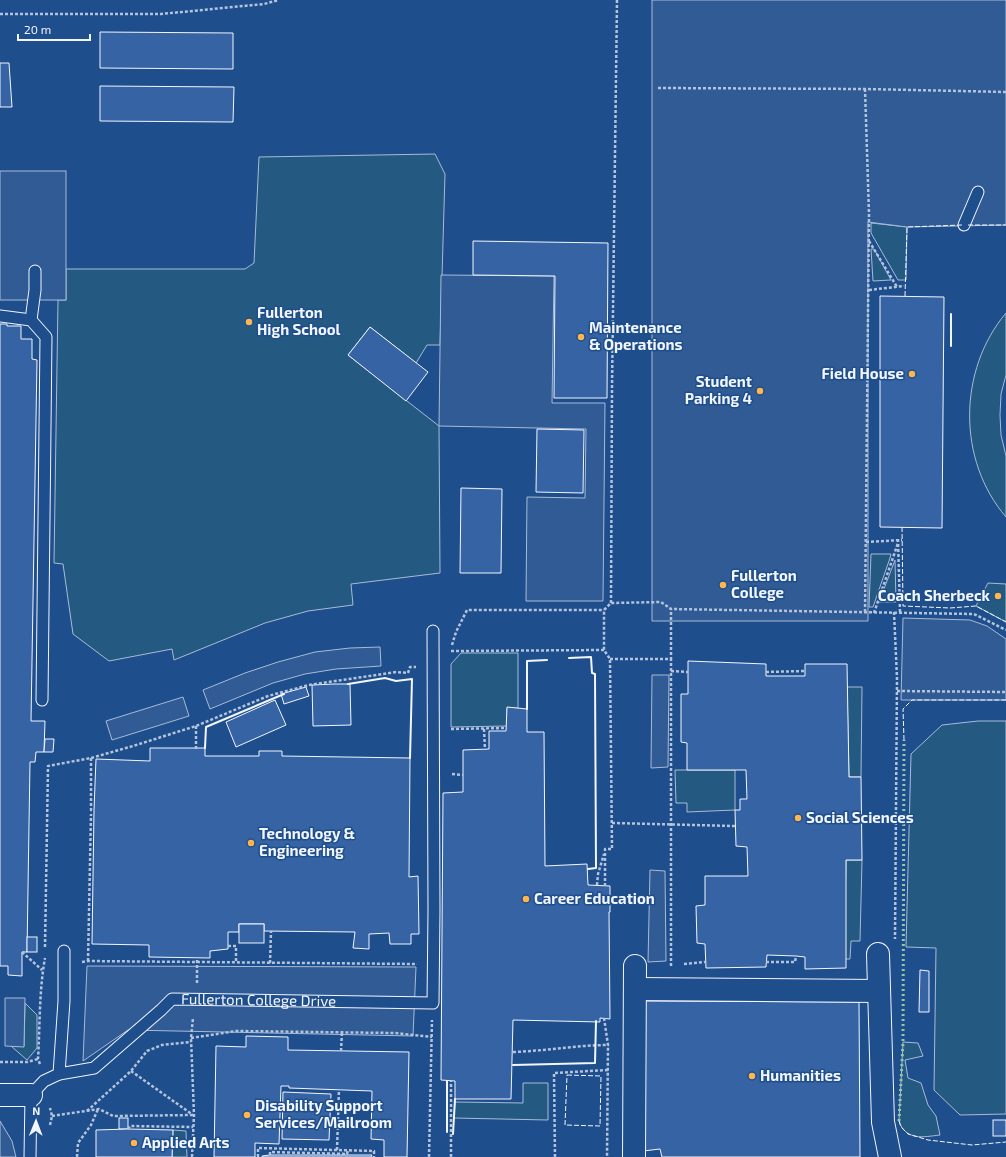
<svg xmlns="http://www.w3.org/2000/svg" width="1006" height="1157" viewBox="0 0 1006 1157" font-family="'Exo 2',sans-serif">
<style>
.green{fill:#245a82;stroke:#a8bbd7}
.parking{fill:#305b95;stroke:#a8bbd7}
.building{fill:#3563a3;stroke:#f2f6ff}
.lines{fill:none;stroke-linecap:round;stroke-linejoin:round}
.lane-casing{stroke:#f2f6ff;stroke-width:13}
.street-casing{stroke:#f2f6ff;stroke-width:24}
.path{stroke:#b3c4dc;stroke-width:2.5;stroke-dasharray:3 2;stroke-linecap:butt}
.lane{stroke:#1f4e8c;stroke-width:11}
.street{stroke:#1f4e8c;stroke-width:22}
.hedge{stroke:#97c8a6;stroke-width:3;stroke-dasharray:2 3;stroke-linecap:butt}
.fence{stroke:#f2f6ff;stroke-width:1;stroke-dasharray:5 2;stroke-linecap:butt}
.wall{stroke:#f2f6ff;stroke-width:2}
.poi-dot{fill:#ffb74d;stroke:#1f4e8c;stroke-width:1.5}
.labels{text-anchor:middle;stroke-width:3;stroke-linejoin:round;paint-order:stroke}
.poi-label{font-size:15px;font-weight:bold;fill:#f2f6ff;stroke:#1f4e8c;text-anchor:start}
.street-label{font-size:15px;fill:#f2f6ff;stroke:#1f4e8c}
</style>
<rect width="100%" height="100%" fill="#1f4e8c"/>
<g class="green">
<path d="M435,154L445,174L440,345H427L416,363L370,327L348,355L439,426L440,573L351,584L353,605L308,611L265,623L174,660L172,649L109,661L73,634L63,564L54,563L58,300H66V269H245L254,263L259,157Z"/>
<path d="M871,223L907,227L906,280H898L871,233Z"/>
<path d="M871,249H874L891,280L873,281Z"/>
<path d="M1006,313V375L1001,394L1000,415L1001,435L1006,456V517C957,460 958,370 1006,313Z"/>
<path d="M871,554H891L890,558L873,607H869Z"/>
<path d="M895,560L896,602H879Z"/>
<path d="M988,583L1006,584V622L976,606Z"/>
<path d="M461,653H518V708H507V726L451,727V664Z"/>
<path d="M847,687H862L861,777H849Z"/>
<path d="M978,721H1006V1114L960,1115L934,1090L936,948L906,947L911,754L942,725Z"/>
<path d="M675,770H735V810L687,812V803H676Z"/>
<path d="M846,860H862L860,941H851L850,959H844Z"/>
<path d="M25,1003L37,1015V1048L27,1060L11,1046H24Z"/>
<path d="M903,1042L918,1043L923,1056L905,1060L908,1078L921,1083L928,1105L936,1116L940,1135C923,1137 906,1141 899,1121Z"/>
<path d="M523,1083H548V1120L454,1118L455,1102L523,1103Z"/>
<path d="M173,1130L186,1131L187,1157H172Z"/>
</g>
<g class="parking">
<path d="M652,0H1006V225L907,227L868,222V621H652Z"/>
<rect x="0" y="171" width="66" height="129"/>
<path d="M441,275L554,276L552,403H605L603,601H526L527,497L585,498L586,429L439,426Z"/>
<path d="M903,618L970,620L987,626L1006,639V700H901Z"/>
<path d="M380,647L381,666L336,669L305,674L273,683L210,709L203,690L245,673L278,662L315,652L350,648Z"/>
<path d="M652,675H669L668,767L651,768Z"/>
<path d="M183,697L189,716L112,740L106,721Z"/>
<path d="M650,870L665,871L666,961L648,962Z"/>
<path d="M87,966L416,967L413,1036L128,1030L83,1061Z"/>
<path d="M5,998H25L24,1047L5,1046Z"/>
<path d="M0,1121L12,1141L16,1157H0Z"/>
</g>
<g class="building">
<path d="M100,32L233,33V69L100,68Z"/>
<path d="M0,63H9L12,107H0Z"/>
<path d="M100,86L234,87L233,122L100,121Z"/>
<path d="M473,241L608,243L607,398H554L555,276L473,275Z"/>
<path d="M880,296L944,297L942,528L880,527Z"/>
<path d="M0,324H7V326H21V339H32V359L37,360L31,721H45L44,752H36L35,762H30L27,952H22V976L8,975V966H0Z"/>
<path d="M370,327L428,372L406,401L348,355Z"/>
<path d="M537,429L584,430L583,493L536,492Z"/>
<path d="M461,488L502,489L501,573H460Z"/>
<path d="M688,661L766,664V676H805V664H847L849,777H861L862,860H846V968L805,969V957L796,956L767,955L766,967L706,968L705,944L697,943L696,906L705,905V876H748L747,847L736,846L735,810H740V799H747L746,770H687V743L681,742V694H688Z"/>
<path d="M334,684H350L351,725L313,726L312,685Z"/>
<path d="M306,687L309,696L284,704L281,694Z"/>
<path d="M275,700L286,725L236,747L226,722Z"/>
<path d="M507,707L527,709V732H544L545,866L587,864L588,885L610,886V912H609L610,1019L600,1018V1022L513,1020L511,1099H455V1081L441,1080L443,793L463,792V750L489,749V731H506Z"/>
<path d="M45,739H54L53,752H44Z"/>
<path d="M150,748H205V756H259V751H282V756L410,758L409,877L418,876L419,934H411V944H390L389,933L369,934V949L353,948L355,932L264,931V924H239V932H228V949L210,951V958L149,957V945L92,944L94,810L96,759L150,761Z"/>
<rect x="239" y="924" width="25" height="19"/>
<rect x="27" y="937" width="10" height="15"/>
<path d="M920,970L929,971V1012H919Z"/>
<path d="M645,1001L859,1002L860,1157H662L660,1149L643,1151Z"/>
<path d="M246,1036L288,1037V1050L409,1052L407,1157H384V1140L371,1139L372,1091L289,1088V1086H281L279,1144L255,1143V1157H214L216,1046L246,1047Z"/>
<path d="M283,1092L331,1094L329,1140L282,1139Z"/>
<rect x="119" y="1118" width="9" height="11"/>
<rect x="993" y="1120" width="13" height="16"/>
<path d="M128,1129L173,1130L172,1157H96V1130Z"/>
<path d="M270,1155H372L371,1157H262V1156Z"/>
</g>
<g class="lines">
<defs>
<g id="lane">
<path d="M964,225L978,192"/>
<path d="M0,316L31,320L46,337L42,700"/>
<path d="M31,320L35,290V271"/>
<path d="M59,1074L64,1001V951"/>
<path id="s1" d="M30,1157L31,1095L44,1081L59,1074L94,1068L161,1010L172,999L433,1003L434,910L433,631"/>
</g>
<g id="street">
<path d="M878,954L883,1122L890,1157"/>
<path d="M635,989L879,991"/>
<path d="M0,1095H31"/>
<path d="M634,1157L635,966"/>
</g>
</defs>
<use href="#lane" class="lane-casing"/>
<use href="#street" class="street-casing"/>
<g class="path">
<path d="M0,14H161L264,4L279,0"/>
<path d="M658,88L865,89L1006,92"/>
<path d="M865,89L869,214L865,613"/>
<path d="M869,241L897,287"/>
<path d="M869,290L904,286"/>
<path d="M898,539L900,612"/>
<path d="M866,542L902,540"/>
<path d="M611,603L612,388L617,0"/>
<path d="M894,612L897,678L895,939"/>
<path d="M874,613L898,543"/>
<path d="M452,645L456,632L467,610H604"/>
<path d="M451,651L604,650"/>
<path d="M610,659H671V609"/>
<path d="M671,671L688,672"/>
<path d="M766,672L805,671"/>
<path d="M897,691L1006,692"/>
<path d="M451,729L507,728"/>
<path d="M484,729L485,750"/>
<path d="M196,749V726"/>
<path d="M91,758V810H94"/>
<path d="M452,774L463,775"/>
<path d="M612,823L735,826"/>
<path d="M597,885L598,874L604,854"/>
<path d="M605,886V849H612L610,659L604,650V610L611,603L661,602L671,609L974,614L1006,630"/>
<path d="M228,946H236V963"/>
<path d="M45,947L48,766L91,758L133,746L196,726L268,696L309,685L396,672L408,673L410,667H416"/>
<path d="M22,952L42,970"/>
<path d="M88,961L91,814"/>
<path d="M82,962L88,961L417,964"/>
<path d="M766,962H795L796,956"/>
<path d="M270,963L271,931"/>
<path d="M684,964L705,962"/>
<path d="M671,966V659"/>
<path d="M197,983V957"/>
<path d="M604,1018L608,1045L607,1157"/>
<path d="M191,1038L236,1031L395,1033L432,1037"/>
<path d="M341,1051L342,1032"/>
<path d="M513,1052C545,1051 577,1045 609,1045"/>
<path d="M0,1062H27L38,1059"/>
<path d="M40,1064L38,1059C40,1026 39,991 45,958"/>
<path d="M131,1071L193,1115"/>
<path d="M87,1111L131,1071L147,1051L162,1045L191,1042"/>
<path d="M52,1116L99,1109L113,1116L194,1115"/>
<path d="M50,1125L52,1116L50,1108"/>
<path d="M128,1129L130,1126L193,1127"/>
<path d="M337,1150L339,1089"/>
<path d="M270,1155V1152L347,1154L348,1150"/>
<path d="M77,1157L78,1143L91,1125L98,1109"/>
<path d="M192,1157L194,1115L191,1038L193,1018"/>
<path d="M258,1157V1148L374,1151V1157"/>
<path d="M429,1157L432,1020"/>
<path d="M451,1157V1081"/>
<path d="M555,1157L554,1073L608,1070"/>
</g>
<use href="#lane" class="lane"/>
<use href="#street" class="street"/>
<path class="hedge" d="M899,1121L903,1042L904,740"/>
<g class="fence">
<path d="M968,225H1006"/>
<path d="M905,296L907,227L962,225"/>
<path d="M902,527L903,606L950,608L976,606L1006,622"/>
<path d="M904,740L903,709L912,700H1006"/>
<path d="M567,1075L601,1076L600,1126L565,1125Z"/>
<path d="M899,1121L901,1127L908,1134L928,1140L972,1145L1006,1142"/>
</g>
<g class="wall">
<path d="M951,346V314"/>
<path d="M569,658L591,657L592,673L595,674L596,868L588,869"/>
<path d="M348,684L385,678L396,681L412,679L410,758"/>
<path d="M527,709V661L547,660"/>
<path d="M205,748L206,727L284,694"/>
<path d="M513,1065L595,1063L596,1021"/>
<path d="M447,1081V1132"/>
<path d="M453,1134L455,1099"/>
</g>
</g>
<g class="poi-dot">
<circle cx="249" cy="322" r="4"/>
<circle cx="581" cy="337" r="4"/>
<circle cx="912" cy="374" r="4"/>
<circle cx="760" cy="391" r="4"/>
<circle cx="723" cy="585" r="4"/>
<circle cx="998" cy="596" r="4"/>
<circle cx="798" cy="818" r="4"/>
<circle cx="251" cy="843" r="4"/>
<circle cx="526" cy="899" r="4"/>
<circle cx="752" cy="1076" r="4"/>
<circle cx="247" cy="1115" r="4"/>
<circle cx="134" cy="1143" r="4"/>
</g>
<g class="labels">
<g class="poi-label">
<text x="257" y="318">Fullerton<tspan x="257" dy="17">High School</tspan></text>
<text x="589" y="333">Maintenance<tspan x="589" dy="17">&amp; Operations</tspan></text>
<text x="904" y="379" text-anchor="end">Field House</text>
<text x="752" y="387" text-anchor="end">Student<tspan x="752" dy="17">Parking 4</tspan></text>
<text x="731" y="581">Fullerton<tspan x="731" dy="17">College</tspan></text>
<text x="990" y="601" text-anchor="end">Coach Sherbeck</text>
<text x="806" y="823">Social Sciences</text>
<text x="259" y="839">Technology &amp;<tspan x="259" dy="17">Engineering</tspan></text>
<text x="534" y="904">Career Education</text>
<text x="760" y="1081">Humanities</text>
<text x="255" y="1111">Disability Support<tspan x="255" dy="17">Services/Mailroom</tspan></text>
<text x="142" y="1148">Applied Arts</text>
</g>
<g class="street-label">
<text dy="5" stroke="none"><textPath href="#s1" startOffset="324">Fullerton College Drive</textPath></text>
</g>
</g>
<g transform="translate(36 1121) rotate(1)" stroke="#1f4e8c" stroke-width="3" paint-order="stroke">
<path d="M0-3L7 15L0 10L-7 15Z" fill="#f2f6ff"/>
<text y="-6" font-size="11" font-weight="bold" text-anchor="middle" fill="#f2f6ff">N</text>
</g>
<path d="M18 34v6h72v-6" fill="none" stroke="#f2f6ff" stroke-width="2"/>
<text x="24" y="34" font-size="12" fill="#f2f6ff" stroke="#1f4e8c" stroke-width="3" paint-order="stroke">20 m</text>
</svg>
